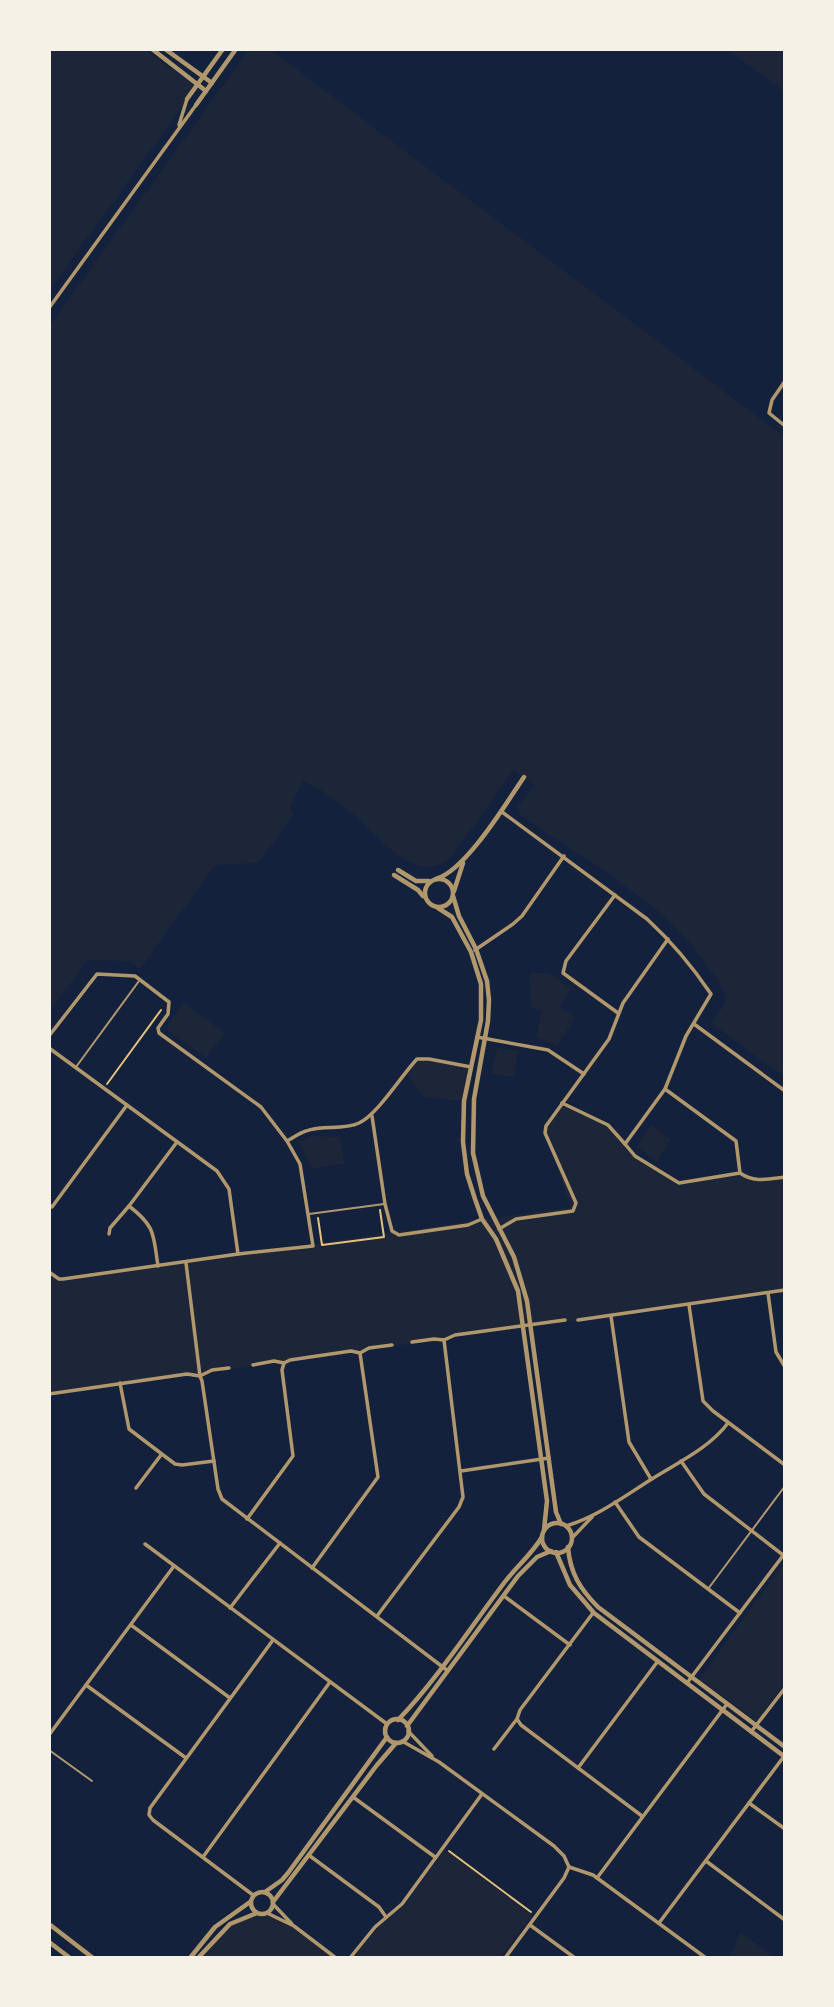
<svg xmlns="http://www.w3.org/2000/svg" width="834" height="2007" viewBox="0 0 834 2007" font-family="Overpass,sans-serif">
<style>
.green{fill:#1d2539}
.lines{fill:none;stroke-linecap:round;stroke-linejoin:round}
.path{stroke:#e5c07b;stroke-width:2}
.service{stroke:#b1986c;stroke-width:2}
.minor{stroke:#b1986c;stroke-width:3.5}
.tertiary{stroke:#b1986c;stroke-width:4.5}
</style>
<rect width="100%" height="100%" fill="#14213d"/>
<g class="green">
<path d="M49,49H144L196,87L49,291Z"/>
<path d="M249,49H269L785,437V1077L711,1023C715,1016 724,1008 725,1000C726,990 717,979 711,971C665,900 586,862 519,814L518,807L534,785L514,770L451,857C417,889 378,835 353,814C338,801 321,789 303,781L290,807L294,814L261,860L256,863L215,865L140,969L129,961L88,960L49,1012V327Z"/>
<path d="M726,49H785V92Z"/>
<path d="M529,973H549L571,989L559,1006L575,1018L557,1046L537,1038L541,1010L531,1008Z"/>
<path d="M184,1003L225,1033L206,1058L168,1030V1025Z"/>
<path d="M497,1048L518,1051L514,1077L491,1074Z"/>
<path d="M417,1059H429L471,1067L464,1101L423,1097L405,1072Z"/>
<path d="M562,1103L608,1125L636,1156L675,1182L740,1173L760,1180L785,1175V1291L49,1395V1272L63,1279L571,1207L545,1133L546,1126Z"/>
<path d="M651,1125L671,1139L657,1161L638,1148V1144Z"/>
<path d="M313,1136L340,1137L344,1163L312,1169L299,1142Z"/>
<path d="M785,1562V1683L757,1722L699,1679Z"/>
<path d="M445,1849L532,1915L500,1958H353L376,1928L404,1906Z"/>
<path d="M267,1914L293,1927L333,1958H200C224,1932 231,1920 267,1914Z"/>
<path d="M740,1932L775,1958H729Z"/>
</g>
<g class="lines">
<g class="path">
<path d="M107,1084L161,1010"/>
<path d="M318,1218L322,1245L384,1237L380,1210"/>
<path d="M449,1851L531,1912"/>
</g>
<g class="service">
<path d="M76,1067L139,981"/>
<path d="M309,1214L384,1204"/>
<path d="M708,1589L785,1486"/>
<path d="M49,1750L92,1781"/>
</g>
<g class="minor">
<path d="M179,125L187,99"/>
<path d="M49,308L196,105"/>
<path d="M785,381L772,400L769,413L785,426"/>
<path d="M502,812L647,919C672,942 692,966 711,994L686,1036L665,1089L625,1144L608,1125L562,1103"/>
<path d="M615,895L566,961L563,973L618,1013"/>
<path d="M475,950L513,924L522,916L564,856"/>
<path d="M694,1024L785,1091"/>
<path d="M49,1036L97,974L135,976L169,1002L168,1014L158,1028L159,1033L261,1107L287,1141C293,1138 299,1133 306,1131C323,1124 342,1131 359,1123C377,1115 401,1076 417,1059H429L471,1067"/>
<path d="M477,1037L548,1050L584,1074"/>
<path d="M49,1048L217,1171L229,1189L238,1254"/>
<path d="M665,1089L736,1141L740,1173"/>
<path d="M372,1116L385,1204L392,1231L399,1235L468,1225L482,1219"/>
<path d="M625,1144L635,1156L679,1183L740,1173C754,1183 768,1179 785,1177"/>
<path d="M49,1205L52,1207L127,1105"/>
<path d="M499,1229L516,1219L573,1211L576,1203L545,1133L546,1126L609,1039L623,1003L668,939"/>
<path d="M109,1234L110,1228L129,1206"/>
<path d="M186,1263L200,1376L202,1381L218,1489L222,1499L448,1671"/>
<path d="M158,1266C153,1234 156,1227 129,1206L177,1142"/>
<path d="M49,1272L59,1279H63L238,1254L313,1246L300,1164L287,1141"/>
<path d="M768,1293L776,1352L785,1367"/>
<path d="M689,1305L703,1401L713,1411L785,1465"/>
<path d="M611,1316L629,1442L651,1479"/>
<path d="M578,1320L785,1290"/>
<path d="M444,1340L455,1335L565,1320"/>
<path d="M412,1342L434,1339L444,1340"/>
<path d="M253,1365L274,1361L284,1363L290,1360L351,1351L360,1353L369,1348L392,1345"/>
<path d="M120,1383L129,1429L175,1464L182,1465L214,1461"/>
<path d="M49,1394L187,1374L200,1376L212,1370L229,1368"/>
<path d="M681,1461L704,1494L783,1555"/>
<path d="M461,1471L549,1458"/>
<path d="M136,1488L161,1455"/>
<path d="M615,1502L639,1537L740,1613"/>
<path d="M247,1519L293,1456L282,1370L284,1363"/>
<path d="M566,1526C599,1516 626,1495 655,1477C681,1461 710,1447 728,1423"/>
<path d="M572,1538L592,1517"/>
<path d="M145,1544L387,1724"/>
<path d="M312,1568L378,1477L360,1353"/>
<path d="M504,1596L570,1645"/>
<path d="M230,1608L280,1543"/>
<path d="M377,1616L459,1507L463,1497L444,1340"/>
<path d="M131,1625L230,1698"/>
<path d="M687,1683L785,1553"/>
<path d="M86,1685L186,1758"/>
<path d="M517,1719L521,1725L642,1816"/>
<path d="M408,1731L432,1756"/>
<path d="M751,1732L785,1688"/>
<path d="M49,1735L174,1566"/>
<path d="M402,1741L439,1762L554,1846L564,1856L569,1867"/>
<path d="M494,1749L517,1719L520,1710L593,1613"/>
<path d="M578,1768L658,1661"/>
<path d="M353,1797L435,1857"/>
<path d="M749,1803L785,1829"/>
<path d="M310,1856L379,1907L386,1917"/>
<path d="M203,1857L330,1682"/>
<path d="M706,1861L785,1920"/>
<path d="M569,1867L593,1875L706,1958"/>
<path d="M597,1878L727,1704"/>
<path d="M253,1895L153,1820L149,1815L150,1808L273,1640"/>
<path d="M273,1904L292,1924"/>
<path d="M267,1913L294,1926L336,1958"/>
<path d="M659,1923L785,1755"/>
<path d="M530,1925L575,1958"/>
<path d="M350,1958L375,1927L402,1904L482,1794"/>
<path d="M505,1958L564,1878L569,1867"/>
</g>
<g class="tertiary">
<path d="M152,49L206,91"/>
<path d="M165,49L212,83"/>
<path d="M187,99L223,49"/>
<path d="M196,105L236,49"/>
<path d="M398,870L416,881H429"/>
<path d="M394,875L418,890L423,896"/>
<circle cx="439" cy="893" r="14"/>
<path d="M436,879C466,870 505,805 524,777"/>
<path d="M454,891L463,863"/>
<path d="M453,896L459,916L476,949L487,981L489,1000L488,1021L474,1099L473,1153L483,1196L514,1257L527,1301L556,1512L561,1524"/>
<path d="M438,908L452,917L471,952L481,984V1020L464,1101L463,1142L467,1174L475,1199L482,1219L496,1239L518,1291L547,1501L544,1530"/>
<circle cx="557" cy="1538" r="15"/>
<path d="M568,1547C570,1573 580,1589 598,1607L785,1747"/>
<path d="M556,1552L570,1585L594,1613L785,1757"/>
<circle cx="397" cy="1731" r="12"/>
<path d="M398,1720C438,1678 470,1628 504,1583C516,1567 532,1554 542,1537"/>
<path d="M407,1726L518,1576L537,1557L551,1551"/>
<circle cx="262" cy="1903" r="11"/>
<path d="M265,1892L282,1880L288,1873L387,1737"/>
<path d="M273,1902L377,1765L396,1743"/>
<path d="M49,1924L93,1958"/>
<path d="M49,1942L70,1958"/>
<path d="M190,1958L215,1927L250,1902"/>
<path d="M198,1958L230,1924L257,1913"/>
</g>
</g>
<rect width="834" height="2007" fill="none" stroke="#f6f1e7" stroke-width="102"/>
</svg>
